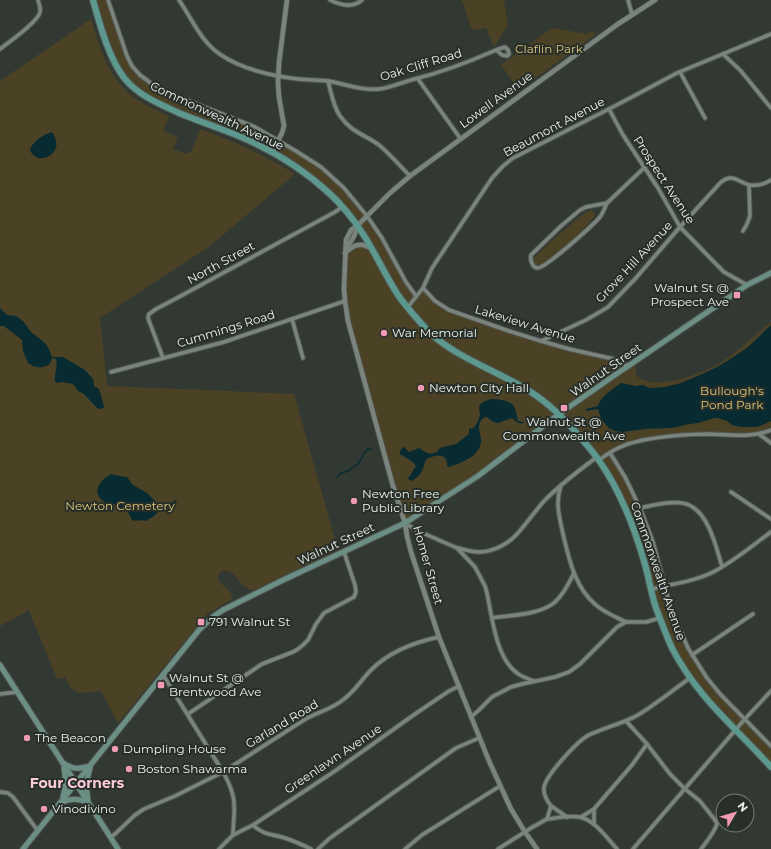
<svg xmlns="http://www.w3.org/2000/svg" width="771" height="849" viewBox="0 0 771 849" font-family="Montserrat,sans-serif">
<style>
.green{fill:#4b4226}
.water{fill:#082b32}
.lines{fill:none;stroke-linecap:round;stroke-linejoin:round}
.stream{stroke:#082b32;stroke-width:1.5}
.minor-casing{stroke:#505652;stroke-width:5.5}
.tertiary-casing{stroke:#505652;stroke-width:6}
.secondary-casing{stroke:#505652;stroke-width:7}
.primary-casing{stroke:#505652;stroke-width:8}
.minor{stroke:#7b837d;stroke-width:3.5}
.tertiary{stroke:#7b837d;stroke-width:4.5}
.secondary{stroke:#6b8e85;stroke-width:5}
.primary{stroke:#5c988e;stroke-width:6}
.poi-dot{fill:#f09ab5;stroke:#282f29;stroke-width:1.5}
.labels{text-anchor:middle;stroke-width:4;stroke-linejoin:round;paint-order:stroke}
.park-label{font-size:12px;fill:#dbc278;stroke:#282f29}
.street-label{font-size:12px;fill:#ecf1ed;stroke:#282f29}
.poi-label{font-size:12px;fill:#ecf1ed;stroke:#282f29;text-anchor:start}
.quarter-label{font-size:14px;font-weight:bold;fill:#fdcad9;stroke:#282f29}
</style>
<rect width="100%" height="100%" fill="#323933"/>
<g class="green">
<path d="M93,0H108L123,48L136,71L156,86L255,127L312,161L337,182L367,216L416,296L423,288L442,306L541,341L618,360L628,366L634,362C637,368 635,373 638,377C640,379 643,380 646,381C669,387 707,372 726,359C742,348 756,334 771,322V430L759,434L683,435L630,443L610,453L625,477L648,529L664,586L684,640L707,678L771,746V767L690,678L660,618L640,547L606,471L560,414L478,476L405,523L393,486L345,301V253L354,246L372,248L342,207L282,158L144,95L117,67Z"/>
<path d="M462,0H504L508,25L494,47L486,28L472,30Z"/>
<path d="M91,19C100,49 109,80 136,99C146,106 158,111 169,116L163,131L178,137L173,149L187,154L192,151L200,129C233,141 265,155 295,174L210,246L100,318L107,386L294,394L338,550L254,590C237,588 237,568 222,571C208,583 232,585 232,599L207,614L118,723L101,691L79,693L71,688L65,677L57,679L29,610L0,626V81Z"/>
<path d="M552,28L587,34L592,31L595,35L519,90L501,65Z"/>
<path d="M591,210L595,213L594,217C579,234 559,255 539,265L535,264L533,261L534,258C547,245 561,232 575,221C580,217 585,212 591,210Z"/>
</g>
<g class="water">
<path d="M52,132C54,135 55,137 56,141C60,156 36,166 30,150C32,142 44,134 52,132Z"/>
<path d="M0,308L7,315L16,316L23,321L31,332L44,342L48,347L52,357H63L85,370L93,379L94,386L99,389L100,392L104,407V408L99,409L97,408L84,394L78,391L73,384L62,382L58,383L55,382C54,374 58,366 56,359L52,358L50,364C43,369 34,368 28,363L23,351L22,340L4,326H0Z"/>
<path d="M771,325V421L758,427H740L732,425L727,421L718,418H715L698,423L690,424L672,428L645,429L622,432L615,431L609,428L601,419L598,409L586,411V409L598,406C600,397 614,388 621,383L636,386L643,385L650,388L665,387L681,383L700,375L719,366L735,356L748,347Z"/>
<path d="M491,399C498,399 511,400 515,408C516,412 517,417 518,421L523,422L524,423C519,425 516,421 512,418L498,423L493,422L487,417C482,417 479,422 479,428C479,433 482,438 481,443C478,456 468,459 458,464C455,465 452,466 449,467L447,466C447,464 447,462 446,460C444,453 430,456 426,460C424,463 424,466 423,469C421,474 416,478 412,481L408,479L416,466L413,462L400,454V451L402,448L404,447L409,452L419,448C426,453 429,455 437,452L440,448L456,444L469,434V428L472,429C476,426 479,420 480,415C480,410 477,406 482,403C484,401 488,400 491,399Z"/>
<path d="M111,474L120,476L127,477L133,485L147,493L158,504L162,505L164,510L162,512H158L154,516L146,521C142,519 137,522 132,520L128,512L125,510L118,509C113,500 113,507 106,503C90,493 99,481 111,474Z"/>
</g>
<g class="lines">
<g class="stream">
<path d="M337,477L341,473L348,471L359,463L364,453L368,449H371"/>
<path d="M164,508L176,501"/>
</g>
<defs>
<g id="minor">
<path d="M108,0L127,56L132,66L140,75L152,84L174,95L255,127L296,151L321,167L344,188L367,216L382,238L406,282L416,296"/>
<path d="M179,0C192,19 201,42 221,55C242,69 273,76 298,79C308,80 318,80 328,81C345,84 362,91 379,89C390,88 400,83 411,80C440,73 469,62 496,50L502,55L507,56L509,54L508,50L505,47L496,50"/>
<path d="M330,0C340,5 353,8 362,0"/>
<path d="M628,0L632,14"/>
<path d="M0,49C9,42 38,22 40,12C41,8 39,4 38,0"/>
<path d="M723,54L741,71L771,108"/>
<path d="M680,72L705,118"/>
<path d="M418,79L460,138"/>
<path d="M328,81C331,92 333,106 340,116C352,133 364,134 379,145C390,154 400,166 410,176"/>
<path d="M609,109L623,135L658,188L680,227L718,266L724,272L747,285"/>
<path d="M607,203C605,207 603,213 600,217C593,225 545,269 537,268C532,267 530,260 531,255L561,226L580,210L586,207L607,203L645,167"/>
<path d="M743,231L747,224L750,216L749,185"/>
<path d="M423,288L435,301L449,310L509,331L541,341L569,349L618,360L628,366"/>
<path d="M407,308L423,288L432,268L492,178L503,166L513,158L609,109L630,98L677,73L771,34"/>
<path d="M292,319L303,358"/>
<path d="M541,341L586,320L598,313L608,307L635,279L680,227L721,182C734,173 738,182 749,185C756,186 765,184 771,180"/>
<path d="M163,358L148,318L149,314L156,309L177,298L335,212L342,207"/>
<path d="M111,372L224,342L345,301"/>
<path d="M759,434L771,443"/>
<path d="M610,453L625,477L640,508L653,542L670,606L688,648L707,678L721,695L771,746"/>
<path d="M599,460C606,455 614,449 623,446C629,443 636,442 643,440C665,436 688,434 710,434C731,435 751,438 771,430"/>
<path d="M561,485C559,491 558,497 558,503C558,514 561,524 563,534C569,559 575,588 596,605C605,613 616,617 626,622"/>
<path d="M731,492L771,519"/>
<path d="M640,508C653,505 677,499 689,505C709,514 716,547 722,566"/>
<path d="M405,523L416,530L457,548L475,567L485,586L487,593C492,617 496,658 517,673C522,677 528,679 534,681"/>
<path d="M458,548C465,550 472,552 479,552C493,552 508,544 517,534C527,523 535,511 545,500C561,484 578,471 597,457"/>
<path d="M652,589C672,584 697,581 715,571C734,561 753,545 771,532"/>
<path d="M492,618C512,615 540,615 555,602C564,594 569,583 574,573"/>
<path d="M692,655L753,614"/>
<path d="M163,675L223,772C227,779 231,787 233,796C236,808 233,822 233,835"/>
<path d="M0,694L17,692"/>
<path d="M188,714L262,664L293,652L298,649L303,645L308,640L316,624L324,613L354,597L356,592L355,585L344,552"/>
<path d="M471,717L479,710L492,697L511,687L522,684L555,677L569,672L580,664L617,627L626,622H646L660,618"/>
<path d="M626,721L647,744L670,774L685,789L700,801L715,820L717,824C714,833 707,841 701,849"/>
<path d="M0,792L8,793L13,797L38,831"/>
<path d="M551,806L567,817"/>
<path d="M581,817L594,809L632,765L647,744"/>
<path d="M547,819C557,818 569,815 579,817C594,819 607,838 617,849"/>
<path d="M594,824V809"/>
<path d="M253,825C263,835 272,834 285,838C294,841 303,845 311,849"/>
<path d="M111,837L115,834L135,815L144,809L175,796L223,772L304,720C317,712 333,709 344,699C355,691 362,679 371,670C389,652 415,642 439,637"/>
<path d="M219,849L233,835L253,825L335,771L415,714L449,691L459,686"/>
<path d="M318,849L330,838L456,748L479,738"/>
<path d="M405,849L422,835L500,786"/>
<path d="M498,849L531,828L547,819L551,806C547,801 543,794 544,787C547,774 576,743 587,736C603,728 622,724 638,715C656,704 673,690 690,678"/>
<path d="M633,849L744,720L771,691"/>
</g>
<g id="tertiary">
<path d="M272,152L282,133L284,126L279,97L278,83L279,63L287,0"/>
<path d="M346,248C352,241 356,235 357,226"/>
<path d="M345,253C354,244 361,242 372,249"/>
<path d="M537,849L525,832L511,809L489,761L439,637L411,552L407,536L405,523L393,486L348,321L345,301L344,289L346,240L351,230L357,226L390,193L410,176L618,24L655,0"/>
</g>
<g id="secondary">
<path d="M0,665L118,849"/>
<path d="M63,763C74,770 78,769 90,766"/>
<path d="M63,797C66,787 66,779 64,768"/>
<path d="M88,801L86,784L90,768"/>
<path d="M62,802C71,798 78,798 87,802"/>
<path d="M23,849L199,630L214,616L223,610L281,581L405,523L478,476L559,414L615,375L747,285L771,273"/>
</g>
<path id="primary" d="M93,0C100,25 109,59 125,79C139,96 160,104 179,113C199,121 219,128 239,136C272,150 303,169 329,193C342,205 354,220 363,234C376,254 385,275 398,295C407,308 418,320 429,332C457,358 493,369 526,389C548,402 565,419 581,438C587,445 593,452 598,459C620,490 634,526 644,561C649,577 651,593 656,608C661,621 666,635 672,648C697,697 735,727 771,767"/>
</defs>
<use href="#minor" class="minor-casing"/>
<use href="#tertiary" class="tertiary-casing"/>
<use href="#secondary" class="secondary-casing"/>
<use href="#primary" class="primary-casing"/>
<use href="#minor" class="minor"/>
<use href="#tertiary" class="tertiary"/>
<use href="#secondary" class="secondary"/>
<use href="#primary" class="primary"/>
</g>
<g class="poi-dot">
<rect x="733" y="291" width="8" height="8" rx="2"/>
<circle cx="384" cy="333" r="4"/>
<circle cx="421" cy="388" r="4"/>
<rect x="560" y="404" width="8" height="8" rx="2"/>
<circle cx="354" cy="501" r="4"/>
<rect x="197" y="618" width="8" height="8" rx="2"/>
<rect x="157" y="681" width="8" height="8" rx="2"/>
<circle cx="27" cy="738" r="4"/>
<circle cx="115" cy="749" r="4"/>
<circle cx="129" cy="769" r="4"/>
<circle cx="44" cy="809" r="4"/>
</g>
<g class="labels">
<g class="park-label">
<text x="549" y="53">Claflin Park</text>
<text x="732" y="395">Bullough's<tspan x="732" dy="14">Pond Park</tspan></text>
<text x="120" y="510">Newton Cemetery</text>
</g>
<g class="street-label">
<text transform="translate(421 65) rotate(-17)" y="4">Oak Cliff Road</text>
<text transform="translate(496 100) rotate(-36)" y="4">Lowell Avenue</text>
<text transform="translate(217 116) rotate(25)" y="4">Commonwealth Avenue</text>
<text transform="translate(554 127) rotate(-28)" y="4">Beaumont Avenue</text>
<text transform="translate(664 180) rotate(57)" y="4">Prospect Avenue</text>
<text transform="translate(634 262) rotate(-47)" y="4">Grove Hill Avenue</text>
<text transform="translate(221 263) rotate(-29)" y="4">North Street</text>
<text transform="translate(525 324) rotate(17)" y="4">Lakeview Avenue</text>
<text transform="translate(226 329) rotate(-17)" y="4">Cummings Road</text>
<text transform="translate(606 370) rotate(-35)" y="4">Walnut Street</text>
<text transform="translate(336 544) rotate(-25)" y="4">Walnut Street</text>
<text transform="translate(428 565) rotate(74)" y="4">Homer Street</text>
<text transform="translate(658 571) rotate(71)" y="4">Commonwealth Avenue</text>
<text transform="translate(282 724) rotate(-31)" y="4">Garland Road</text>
<text transform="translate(333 759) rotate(-34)" y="4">Greenlawn Avenue</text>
</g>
<g class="poi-label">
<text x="729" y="292" text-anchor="end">Walnut St @<tspan x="729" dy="14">Prospect Ave</tspan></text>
<text x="392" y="337">War Memorial</text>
<text x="429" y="392">Newton City Hall</text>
<text x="564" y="426" text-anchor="middle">Walnut St @<tspan x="564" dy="14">Commonwealth Ave</tspan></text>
<text x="362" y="498">Newton Free<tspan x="362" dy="14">Public Library</tspan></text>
<text x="209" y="626">791 Walnut St</text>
<text x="169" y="682">Walnut St @<tspan x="169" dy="14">Brentwood Ave</tspan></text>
<text x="35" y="742">The Beacon</text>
<text x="123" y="753">Dumpling House</text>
<text x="137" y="773">Boston Shawarma</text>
<text x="52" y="813">Vinodivino</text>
</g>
<g class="quarter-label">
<text x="77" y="788">Four Corners</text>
</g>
</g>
<g transform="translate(735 813) rotate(52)"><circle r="19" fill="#282f29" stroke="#767d77"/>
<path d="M0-3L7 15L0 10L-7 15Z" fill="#f09ab5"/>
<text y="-6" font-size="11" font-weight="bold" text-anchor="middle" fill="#ecf1ed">N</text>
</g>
</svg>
